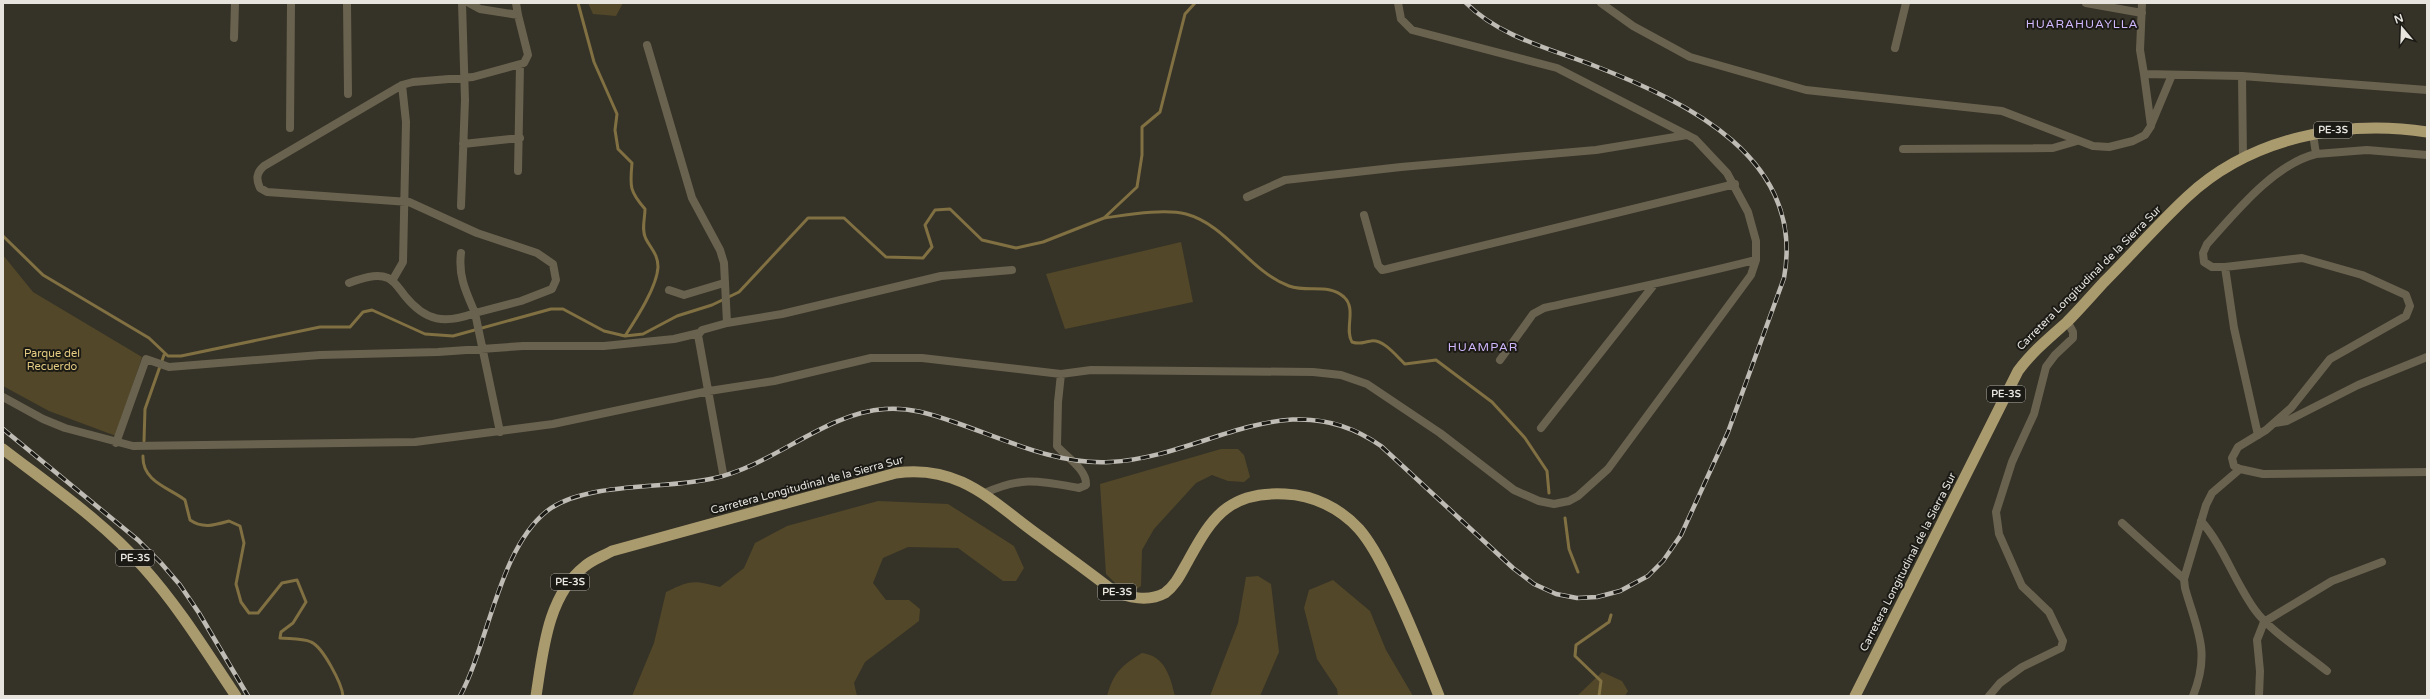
<svg xmlns="http://www.w3.org/2000/svg" width="2430" height="699" font-family="'Varela Round',sans-serif">
  <rect width="100%" height="100%" fill="#353227"/>
  <path fill="#524728" d="M588,3H623L616,16L593,14Z
    M1181,242L1193,302L1065,329L1046,274Z
    M3,255L33,292L142,357L116,436L49,411L3,386Z
    M1221,449H1238L1244,455L1250,477L1244,482L1228,481L1212,475L1196,483L1154,529L1142,550L1141,586L1131,593L1123,591L1106,574L1100,484Z
    M878,501L948,504L1014,546L1024,568L1016,581H1003L958,548L908,547L883,558L873,583L886,600H909L920,609L919,621L865,662L854,683L857,696H632L654,643L666,592C691,580 693,580 720,587L744,568L755,543L787,526Z
    M1258,576L1271,584L1279,652L1260,696H1210L1238,623L1246,577Z
    M1333,580L1370,611L1386,650L1413,696H1338L1337,689L1317,659L1304,608L1309,590Z
    M1142,653C1165,656 1170,676 1175,696H1107C1114,672 1121,666 1142,653Z
    M1602,672L1622,681L1628,691L1625,696H1577Z"/>
  <g fill="none" stroke-linecap="round" stroke-linejoin="round">
    <path stroke="#807042" stroke-width="3" d="M578,3L594,62L617,114L615,130L618,149L632,163C630,186 629,191 645,209C645,219 641,230 646,239C651,249 658,254 658,267C657,287 636,319 625,336
      M1104,218C1126,215 1164,208 1186,214C1227,225 1249,271 1289,286C1308,293 1328,283 1344,297C1357,309 1344,329 1352,342C1361,345 1363,342 1371,341C1384,339 1397,357 1405,364L1436,360L1492,402L1525,438L1547,471L1549,493
      M3,236L43,275L149,338L168,356H181L320,327H350L363,312L372,310L425,334L453,336L551,309H563L604,331L625,336L643,334L677,316L712,305L739,292L808,218H844L886,257L923,258L932,247L925,225L935,210L950,209L982,240L1016,248L1043,242L1104,218L1137,187L1142,155V127L1160,112L1185,14L1195,3
      M144,441L145,409L164,355
      M143,456C142,482 170,488 185,500L190,520C203,529 215,525 229,521L240,526L244,543L236,584L241,602L249,613H258L282,583L297,580L306,602L293,623L281,632L280,638C291,639 302,638 311,642C323,647 342,684 343,696
      M1565,518L1569,549L1578,572
      M1599,696L1601,681L1575,656L1576,645L1609,622L1611,615"/>
    <path stroke="#69624f" stroke-width="8" d="M347,3L348,94
      M469,3L480,9L518,15L528,55L524,63L473,77L413,82L402,85L264,166C256,173 256,179 260,188L267,192L409,202L477,233L537,253L553,264L556,280L552,289L521,301L475,313L500,432
      M516,3L518,15
      M1601,3L1633,26L1690,57L1806,90L2002,111L2093,146L2109,147L2133,141L2145,135L2151,126L2144,74
      M2086,3L2142,13
      M2142,3L2140,50L2144,74L2242,76L2427,90
      M234,38L235,3
      M647,45L692,198L720,250L724,263L727,323L702,330L698,335L723,473
      M1895,48L1906,3
      M2242,76L2243,159
      M2151,125L2172,75
      M290,128L291,3
      M2313,134L2316,154C2274,164 2235,213 2207,244L2203,253L2204,262L2212,267H2225L2302,258L2362,275L2406,295L2410,306L2406,316L2330,359L2291,408L2266,430L2238,447L2232,458L2234,466L2240,469L2263,474L2427,472
      M463,144L520,138
      M1903,149L2053,148L2077,141
      M2316,154L2367,150L2427,155
      M518,171L520,65
      M1247,197L1285,180L1401,167L1596,150L1687,135
      M461,206L465,100L462,3
      M1364,215L1378,265L1382,270L1387,269L1735,184
      M2225,267L2234,328L2258,435
      M392,281L403,262L406,122L402,85
      M349,283C360,279 376,273 388,278C395,281 400,290 405,296C426,322 445,324 475,313C466,292 458,276 461,253
      M669,290L684,295L724,283
      M727,323L782,314L941,276L1012,270
      M1500,360L1533,314L1544,308C1615,292 1685,278 1755,260
      M3,397L43,419L65,428L133,446L415,442L553,424L709,391L774,381L871,358H922L1061,374L1091,370L1313,372L1341,375L1367,384L1440,433L1514,490L1539,501L1554,504L1569,501L1578,496L1608,469L1751,275L1756,260V241L1748,212L1727,173L1695,139L1557,68L1412,30L1401,19L1398,3
      M2275,423L2287,421L2358,385L2427,357
      M1541,428L1653,286
      M116,443L146,359L169,367L320,355L438,352L523,346H604L674,339L699,333
      M985,493C1022,476 1040,481 1079,488L1086,485C1087,469 1066,457 1057,446L1058,402L1061,374
      M2201,521C2224,547 2234,581 2255,610C2270,631 2305,653 2327,671
      M2122,523L2184,579
      M1989,696L2000,683L2022,667L2061,648L2063,641L2049,612L2022,586L1999,534L1996,512L2012,462L2034,414L2046,367L2055,355L2073,338V332L2067,321
      M2193,696C2211,651 2197,631 2185,588L2184,579L2206,505L2212,493L2240,469
      M2259,696L2260,671L2257,640L2264,622L2332,581L2382,562"/>
    <path stroke="#aa9b6f" stroke-width="11" d="M3,449C51,486 104,522 144,568C179,607 207,653 236,696
      M536,696C543,652 547,596 585,566C592,560 603,556 612,551L896,473C961,464 993,503 1041,537C1065,555 1089,572 1112,590C1127,598 1149,602 1165,593C1176,585 1181,573 1188,561C1198,543 1210,520 1227,508C1243,496 1266,493 1285,494C1313,495 1340,508 1359,529C1372,544 1381,562 1389,579C1408,617 1423,656 1439,696
      M1855,696L2018,371C2032,352 2049,338 2067,322C2080,309 2092,295 2104,282C2132,254 2158,224 2187,197C2250,138 2343,119 2427,132"/>
    <g stroke="#bebcb4" stroke-width="4.5">
      <path id="rail" d="M3,429L138,540L161,563L180,585L199,613L248,696
        M460,696C489,642 499,549 547,511C585,481 667,490 715,478C774,465 825,413 885,409C909,407 931,414 954,422C1004,439 1056,465 1110,462C1207,457 1288,380 1381,446L1513,568L1534,584L1556,594L1577,598L1597,597L1620,591L1648,576L1663,561L1681,535L1728,432L1784,278C1806,158 1687,102 1595,66C1551,49 1500,37 1466,3"/>
    </g>
    <use href="#rail" stroke="#1b1a15" stroke-width="3" stroke-dasharray="9" stroke-linecap="butt"/>
  </g>
  <g text-anchor="middle" dominant-baseline="central" stroke-width="4" stroke-linejoin="round" paint-order="stroke">
    <g fill="#1b1a15" stroke="#a9a7a1" stroke-width="1">
      <rect x="2314" y="122" width="38" height="16" rx="3"/>
      <rect x="1987" y="386" width="38" height="16" rx="3"/>
      <rect x="116" y="550" width="38" height="16" rx="3"/>
      <rect x="551" y="574" width="38" height="16" rx="3"/>
      <rect x="1098" y="584" width="38" height="16" rx="3"/>
    </g>
    <g font-size="10" font-weight="bold" fill="#e6e4dd">
      <text x="2333" y="130">PE-3S</text>
      <text x="2006" y="394">PE-3S</text>
      <text x="135" y="558">PE-3S</text>
      <text x="570" y="582">PE-3S</text>
      <text x="1117" y="592">PE-3S</text>
    </g>
    <g font-size="11" fill="#e6e4dd" stroke="#1b1a15">
      <text transform="translate(2089 278) rotate(-45)">Carretera Longitudinal de la Sierra Sur</text>
      <text transform="translate(807 485) rotate(-15)">Carretera Longitudinal de la Sierra Sur</text>
      <text transform="translate(1908 562) rotate(-63)">Carretera Longitudinal de la Sierra Sur</text>
    </g>
    <g font-size="11" fill="#e5cc82" stroke="#1b1a15">
      <text x="52" y="353">Parque del<tspan x="52" dy="13">Recuerdo</tspan></text>
    </g>
    <g font-size="12" letter-spacing="1" fill="#d1b7fd" stroke="#1b1a15">
      <text x="2082" y="24">HUARAHUAYLLA</text>
      <text x="1483" y="347">HUAMPAR</text>
    </g>
  </g>
  <rect width="2430" height="699" fill="none" stroke="#e6e4dd" stroke-width="8"/>
  <g transform="translate(2402 28) rotate(341)" stroke="#1b1a15" stroke-width="3" paint-order="stroke">
  <path d="M0-3L7 15L0 10L-7 15Z" fill="#e6e4dd"/>
  <text y="-6" font-size="11" font-weight="bold" text-anchor="middle" fill="#e6e4dd">N</text>
  </g>
</svg>
